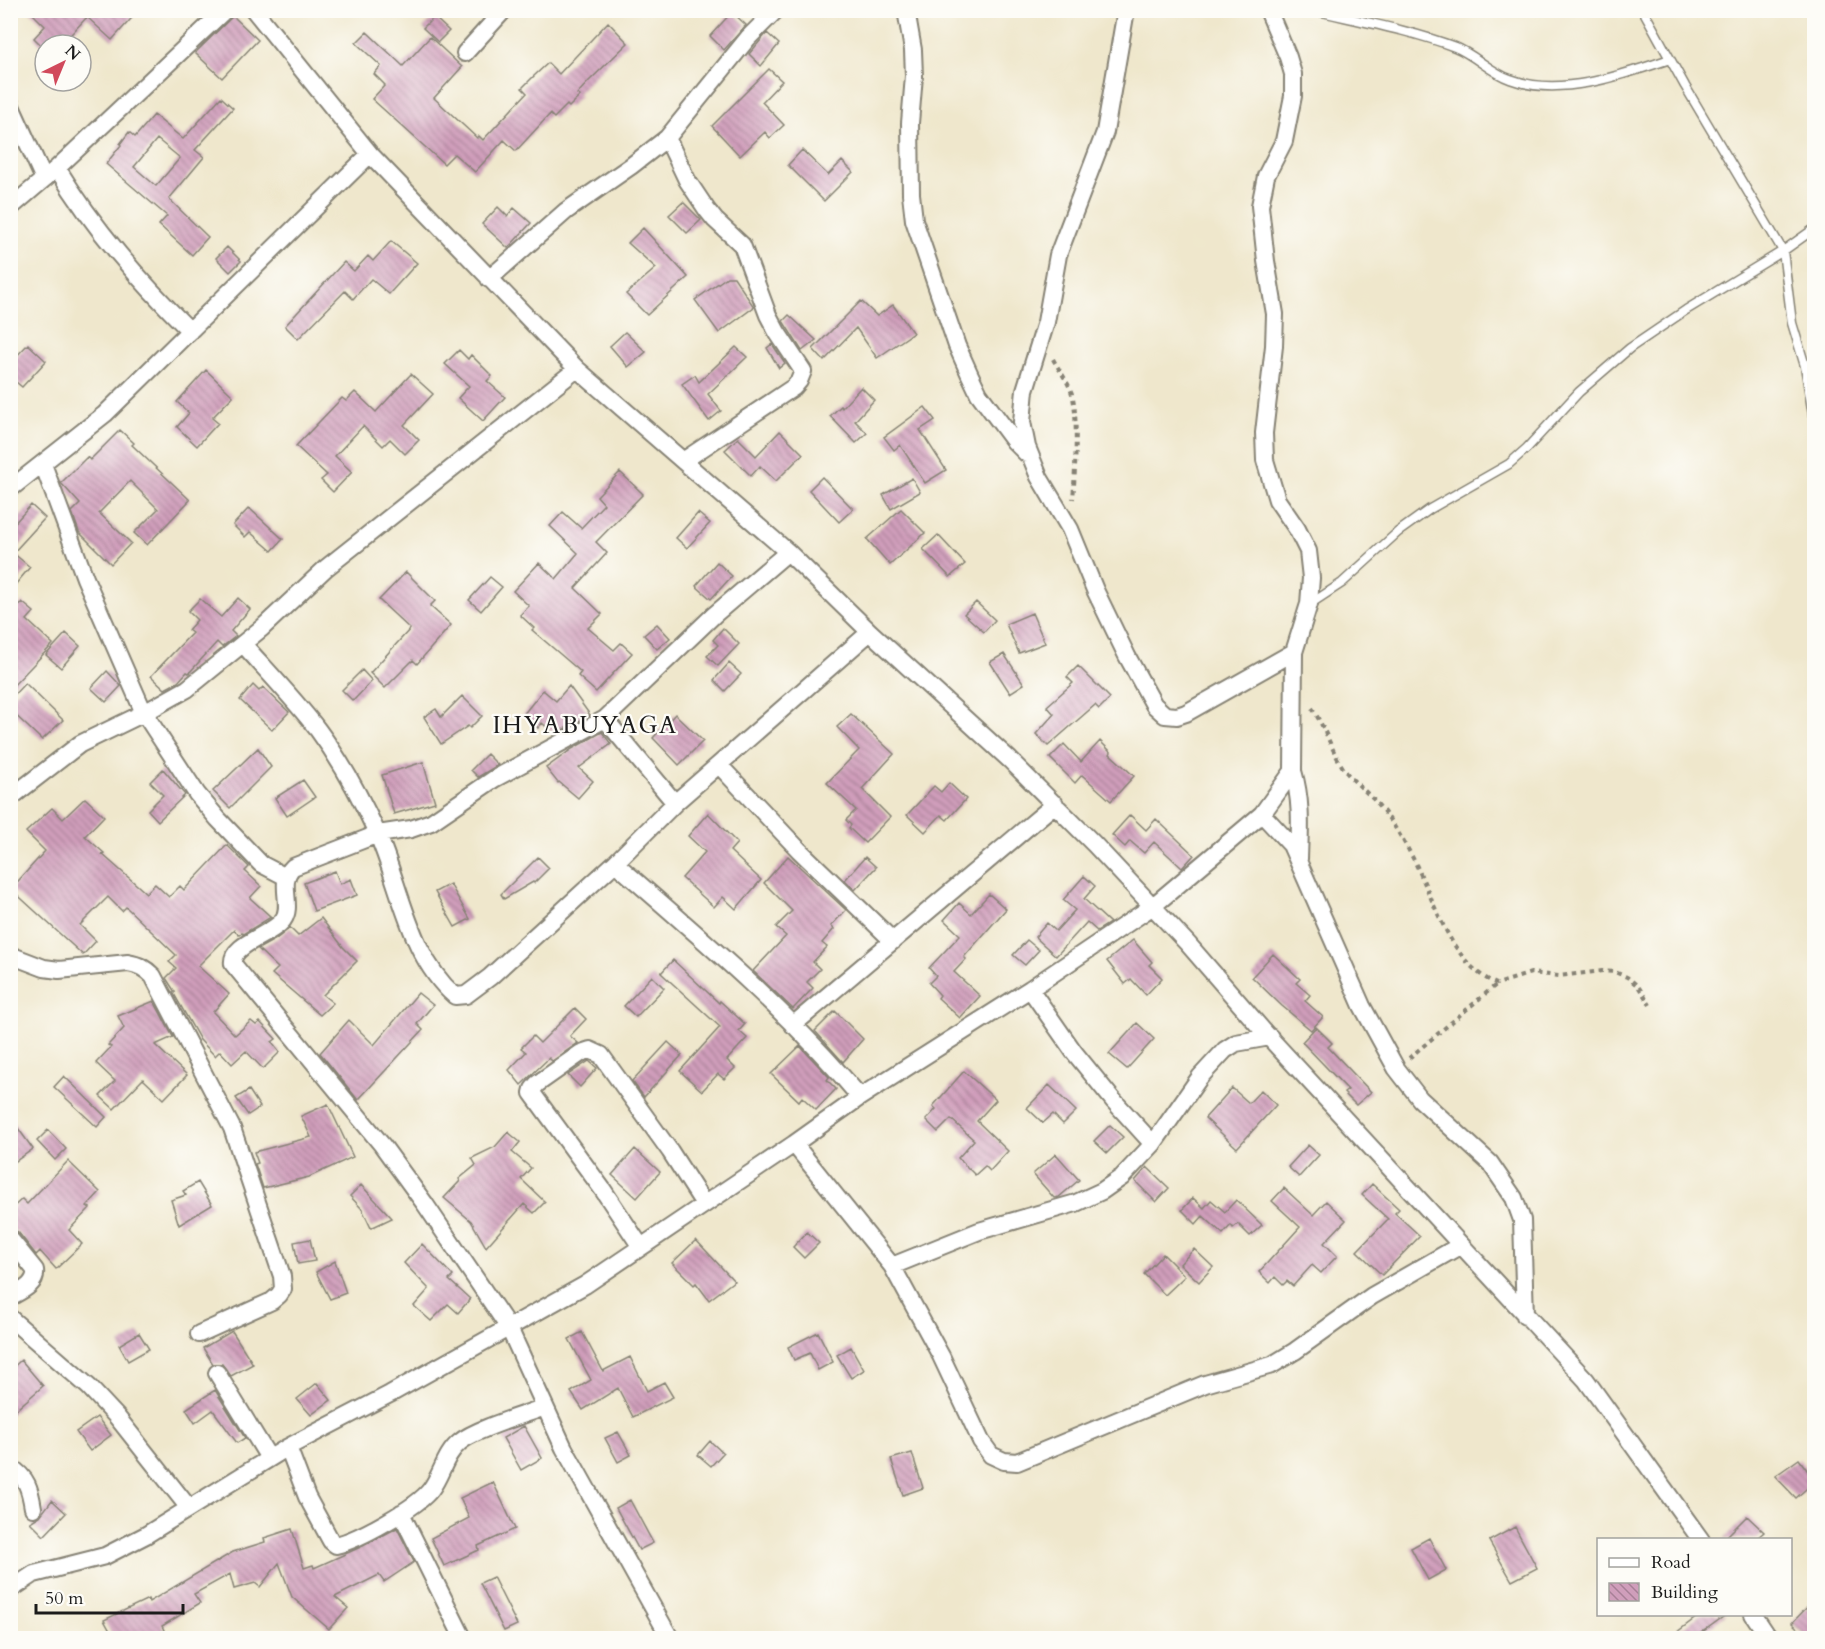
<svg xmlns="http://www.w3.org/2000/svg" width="1825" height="1649" font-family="Cardo,serif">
  <defs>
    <pattern id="building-back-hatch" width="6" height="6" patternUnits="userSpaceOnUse" patternTransform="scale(1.5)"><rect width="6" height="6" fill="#d09ebb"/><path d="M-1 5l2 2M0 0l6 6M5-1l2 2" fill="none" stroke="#a88097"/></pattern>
  </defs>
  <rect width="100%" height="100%" fill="#fdfcf7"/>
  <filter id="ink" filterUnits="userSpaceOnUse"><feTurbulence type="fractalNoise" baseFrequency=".0167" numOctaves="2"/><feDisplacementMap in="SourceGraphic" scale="12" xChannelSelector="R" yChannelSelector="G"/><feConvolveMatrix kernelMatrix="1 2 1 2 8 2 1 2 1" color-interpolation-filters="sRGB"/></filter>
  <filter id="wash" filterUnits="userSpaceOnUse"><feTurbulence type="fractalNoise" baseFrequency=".008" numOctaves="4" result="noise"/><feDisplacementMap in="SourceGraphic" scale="24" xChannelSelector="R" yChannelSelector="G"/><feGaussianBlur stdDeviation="1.35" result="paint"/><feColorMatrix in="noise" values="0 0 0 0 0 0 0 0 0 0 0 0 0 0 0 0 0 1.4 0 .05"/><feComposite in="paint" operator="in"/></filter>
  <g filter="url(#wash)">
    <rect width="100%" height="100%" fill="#efe7cc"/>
    <g id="blocks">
      <path fill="url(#building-back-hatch)" fill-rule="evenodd" d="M29,10H139L112,40L87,17L61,45H41L34,38L45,26Z
        M732,12L746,25L724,50L710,36Z
        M233,16L258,40L222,78L195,53Z
        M434,17L449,31L438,42L423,28Z
        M608,22L628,43L589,81L577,94L580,96L569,107L567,105L554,118L550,114L516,151L504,140L475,172L454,154L444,164L372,99L385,85L374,74L381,66L356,43L367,32L403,66L430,37L462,67L434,98L477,138L479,136L483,140L527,93L522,88L534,76L548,63L559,74Z
        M767,33L779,44L761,66L749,54Z
        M769,69L782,81L762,102L784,125L770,138L765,132L740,156L712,126Z
        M221,97L233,108L195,150L204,157L169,199L208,237L192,255L159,225L167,216L106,164L121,145L120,144L129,132L135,137L154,115L183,139ZM157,139L180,158L156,186L134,167Z
        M802,150L828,175L842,161L853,172L824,201L788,165Z
        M683,202L701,220L687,233L669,215Z
        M498,207L507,216L514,208L531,223L508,248L482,224Z
        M643,228L688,277L647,315L626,294L656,268L628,243Z
        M391,241L417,263L389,294L371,279L353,299L345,291L298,339L285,326L344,262L354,271L368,256L373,261Z
        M227,247L241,261L230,272L216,258Z
        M727,277H734L754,307L719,333L695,300Z
        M861,301L877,316L893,305L913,333L877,358L856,328L824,361L813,349Z
        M789,315L816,340L802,351L783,321Z
        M625,332L646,352L628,367L610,346Z
        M28,344L46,361L22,387L10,377V363Z
        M772,344L785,363L779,368L767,348Z
        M736,347L747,357L708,394L721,411L709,421L682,384L695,375L699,382Z
        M459,350L468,359L471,355L492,376L487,381L505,397L483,421L458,398L469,386L445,364Z
        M206,370L233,396L212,418L218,423L197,446L177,427L189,413L177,402Z
        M411,374L433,394L404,425L419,440L405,454L390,439L383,446L363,426L335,456L352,472L333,492L321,480L327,475L296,446L342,398L346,401L355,392L376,412Z
        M861,387L874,400L855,421L867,433L856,443L830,416L841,406L842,408Z
        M925,407L935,420L920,430L946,470L925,483L900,445L894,450L884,437Z
        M120,430L134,443L132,445L190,500L147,545L134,533L158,509L130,481L99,513L131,543L111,564L79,532L72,512L80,504L61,483L87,457L90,460Z
        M780,431L803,454L776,481L760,466L751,476L725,450L738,438L756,456Z
        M620,472L643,494L596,542L607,553L575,588L602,614L588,628L614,650L621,643L632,653L596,692L578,676L581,672L532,630L534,628L520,615L529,606L513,591L539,563L556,579L578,553L550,526L563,512L581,528L604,504L597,496Z
        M822,477L853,509L839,522L809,490Z
        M912,478L920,492L891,509L883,495Z
        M31,505L45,518L13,553L30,567L10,591V528Z
        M249,508L283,539L272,551L250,532L245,537L233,525Z
        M901,509L925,533L890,565L867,539Z
        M698,513L710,523L687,548L676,538Z
        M938,535L965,564L950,577L923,549Z
        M717,562L732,576L711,599L696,586Z
        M406,572L435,601L430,606L451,625L417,664L413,660L385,688L370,673L410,629L379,600Z
        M490,577L502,587L481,611L469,600Z
        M238,598L250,609L231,631L236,636L222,647L217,642L189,673L187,672L178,682L165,689L151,676L192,633L188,630L197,620L188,611L200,599L221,617Z
        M22,602L34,612L27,620L53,644L10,689V604L16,609Z
        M976,602L995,620L984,632L964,614Z
        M1032,613L1045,643L1019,653L1006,624Z
        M657,624L670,638L657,649L644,635Z
        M723,628L739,644L718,666L707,656L718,645L713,640Z
        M66,633L80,646L61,668L46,655Z
        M1004,654L1024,684L1010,693L990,662Z
        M729,663L741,674L725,691L714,680Z
        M1078,666L1110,698L1099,709L1095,705L1048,746L1036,734L1054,714L1047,706L1073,683L1067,677Z
        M362,670L372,681L353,701L342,690Z
        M107,671L121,686L106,702L91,688Z
        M25,683L63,720L42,740L10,710V699Z
        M253,685L259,691L263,687L289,712L272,730L240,700Z
        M569,686L590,715L555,734L542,723L538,728L523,715L543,690L556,701Z
        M462,696L482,716L470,728L468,726L441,744L424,717L436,709L441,717Z
        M675,714L703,741L679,765L653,738Z
        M851,714L894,754L862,789L890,817L865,843L849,828L851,825L846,820L856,810L827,783L859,750L837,727Z
        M602,732L611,744L579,768L593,781L578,798L559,782L558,783L546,768L572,749Z
        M1100,741L1111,752L1110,754L1134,776L1111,801L1082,775L1075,783L1050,758L1064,744L1081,762Z
        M258,748L271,767L230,808L213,791Z
        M487,754L498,765L478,777L471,770Z
        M423,762L435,802L394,814L382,775Z
        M163,769L185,795L158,821L148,810L163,795L150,782Z
        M303,780L315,797L287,816L275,798Z
        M949,783L966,799L947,820L941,815L925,832L907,815L934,786L941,792Z
        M85,798L104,816L85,836L104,853L102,854L146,893L155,884L169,897L180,886L184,890L227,845L249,867L245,871L261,886L250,898L271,917L243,934L242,933L239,935L234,930L198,966L229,994L213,1012L235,1035L251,1021L256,1025L260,1022L276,1039L272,1042L280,1052L263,1069L246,1051L232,1064L220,1051L215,1056L200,1040L173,992H175L166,978L176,968L169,962L176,955L126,907L122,911L108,897L80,925L96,941L83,955L11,889L45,851L26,832L52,808L63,819Z
        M708,813L737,843L730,851L761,880L736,909L723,897L714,907L682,878L705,852L688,836Z
        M1130,815L1146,830L1156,819L1194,855L1182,868L1154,842L1144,853L1130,841L1125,847L1112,835Z
        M788,856L846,910L831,926L834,929L822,943L827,947L813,962L820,969L807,982L813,988L793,1009L753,971L786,936L776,927L792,911L764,883Z
        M538,857L549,868L534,883L533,882L504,899L501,894Z
        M865,857L876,867L855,890L845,880Z
        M335,871L340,884L351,879L357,895L314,911L304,883Z
        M1084,876L1095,886L1084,899L1110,923L1097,931L1087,922L1056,956L1035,937L1047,923L1056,931L1075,910L1063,900Z
        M450,884L470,919L455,927L435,892Z
        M989,894L1006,909L964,957L966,959L954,972L980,996L960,1018L938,998L940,995L929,983L936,976L929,968L960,935L944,920L959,903L971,914Z
        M321,918L343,947L357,961L323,995L333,1003L320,1015L272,974L278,968L258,949L276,939L290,928L298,936Z
        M1027,940L1039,950L1025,965L1013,955Z
        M1133,940L1152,962L1149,965L1162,978L1146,995L1131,979L1125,984L1107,961Z
        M1273,954L1300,979L1296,983L1310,995L1305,1001L1323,1017L1311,1030L1282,1006L1252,977Z
        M673,960L719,1003L720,1001L745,1024L739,1031L747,1038L727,1060L735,1068L724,1079L718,1074L702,1091L680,1071L720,1027L661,973Z
        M652,976L664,988L636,1017L624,1006Z
        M418,993L433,1005L417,1024L423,1030L358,1100L320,1053L349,1020L374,1045Z
        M154,1001L173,1037L155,1045L187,1075L164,1099L143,1079L114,1109L100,1096L115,1081L96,1063L111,1047L108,1045L124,1028L118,1016Z
        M575,1008L586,1019L570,1036L578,1043L552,1061L549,1058L521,1085L509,1070L526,1052L521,1048L533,1036L540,1043Z
        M835,1011L863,1039L843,1062L815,1031Z
        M1137,1023L1154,1039L1127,1069L1109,1054Z
        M1316,1027L1332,1043L1328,1047L1371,1092L1356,1105L1344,1093L1348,1090L1302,1042Z
        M668,1042L682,1055L644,1097L632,1081Z
        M800,1046L829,1077L827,1080L836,1089L816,1110L802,1097L799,1101L771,1074Z
        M589,1061L597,1068L580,1087L568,1075Z
        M964,1071L996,1100L977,1121L1008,1151L990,1171L985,1166L975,1175L958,1158L974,1140L951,1119L938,1132L926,1120L936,1109L933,1106Z
        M64,1076L106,1117L97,1127L54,1087Z
        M1049,1085L1076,1111L1063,1124L1053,1114L1043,1123L1027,1108Z
        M1232,1088L1249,1103L1261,1090L1276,1105L1237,1148L1205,1118Z
        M249,1090L260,1107L248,1115L236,1098Z
        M328,1104L353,1157L309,1177L263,1188L255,1164L258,1163L254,1152L311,1137L301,1116Z
        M10,1117L33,1149L10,1165Z
        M1110,1125L1123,1137L1107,1153L1094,1141Z
        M48,1130L66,1149L55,1160L37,1141Z
        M508,1132L520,1142L512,1152L531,1168L521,1179L545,1202L534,1213L524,1204L486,1247L471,1221L444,1198L460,1181L459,1179L476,1165L472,1158L495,1147Z
        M1308,1145L1319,1155L1299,1177L1288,1167Z
        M635,1149L660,1172L637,1198L612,1175Z
        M1056,1154L1079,1180L1059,1197L1054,1198L1033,1174Z
        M68,1161L100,1192L87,1206L90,1208L69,1230L82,1244L56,1269L40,1251L36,1255L18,1232L10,1229V1210L22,1199L27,1204Z
        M1147,1167L1169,1188L1156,1202L1135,1181Z
        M198,1182L212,1205L179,1225L171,1200L186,1195L183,1191Z
        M1372,1184L1399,1209L1395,1213L1420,1236L1382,1275L1357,1251L1388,1219L1362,1195Z
        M361,1185L392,1218L371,1228L362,1209L350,1196Z
        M1284,1188L1313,1215L1326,1201L1346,1220L1324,1243L1337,1256L1321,1273L1312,1265L1293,1286L1287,1281L1283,1285L1275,1277L1270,1283L1259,1272L1300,1227L1272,1201Z
        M1193,1198L1204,1208L1211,1200L1225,1212L1236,1200L1262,1225L1250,1236L1238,1224L1233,1228L1231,1225L1223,1234L1203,1216L1196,1224L1182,1210Z
        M807,1232L819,1243L804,1258L793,1247Z
        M310,1239L315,1261L298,1264L294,1242Z
        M696,1240L734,1281L709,1300L696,1283L694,1285L672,1263Z
        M422,1244L453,1276L449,1280L470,1299L458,1313L448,1304L431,1321L414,1306L429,1289L404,1263Z
        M1194,1249L1213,1267L1199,1282L1180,1264Z
        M1163,1254L1185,1276L1165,1295L1144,1274Z
        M335,1261L346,1293L330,1299L316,1272Z
        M232,1331L253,1364L231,1376L222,1364H213L203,1348Z
        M582,1332L603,1371L630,1357L647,1391L664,1382L673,1397L633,1417L618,1388L583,1410L571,1392L591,1380L569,1339Z
        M818,1332L833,1362L818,1370L810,1353L794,1360L788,1347Z
        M139,1333L149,1349L128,1361L119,1345Z
        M851,1347L864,1370L851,1378L837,1355Z
        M21,1360L43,1386L10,1415V1370Z
        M317,1383L331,1400L311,1415L297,1399Z
        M215,1390L245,1438L237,1443L213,1410L195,1423L186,1409Z
        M97,1417L111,1435L90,1451L76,1432Z
        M524,1426L542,1458L521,1470L503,1438Z
        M618,1432L631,1455L618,1462L605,1438Z
        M710,1441L723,1453L711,1466L698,1455Z
        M912,1453L923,1488L903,1495L891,1459Z
        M1799,1459L1815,1481L1796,1498L1775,1476Z
        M493,1482L515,1529L478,1546L479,1550L444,1566L431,1538L469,1518L460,1498Z
        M52,1500L66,1513L44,1536L30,1522L40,1516Z
        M630,1500L653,1543L639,1550L616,1508Z
        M1747,1516L1764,1532L1756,1539H1724Z
        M1515,1527L1537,1568L1512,1581L1489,1541Z
        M397,1528L414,1562L384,1582L379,1575L335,1597L348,1608L329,1629L292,1597L279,1563L260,1587L255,1583L234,1589L230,1574L194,1594L200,1603L162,1626L165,1632L152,1638H114L104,1620L148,1599L149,1602L233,1552L265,1542L264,1538L292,1529L304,1568L313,1565L314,1568L363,1546Z
        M1429,1538L1446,1570L1428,1580L1411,1548Z
        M493,1577L517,1625L504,1631L480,1583Z
        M1815,1599V1638H1808L1792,1623Z
        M1701,1614H1727L1694,1638H1669Z"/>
    </g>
  </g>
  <g filter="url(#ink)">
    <use href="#blocks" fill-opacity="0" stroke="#868274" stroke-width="1.5"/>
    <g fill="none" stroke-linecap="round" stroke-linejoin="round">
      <g stroke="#868274" stroke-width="11">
        <path id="service" d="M1313,10C1360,21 1410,30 1455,47C1475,55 1490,72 1510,79C1559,98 1623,75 1670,59
          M1643,10L1685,86L1783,251L1792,323L1805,366L1814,421
          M1310,604L1342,583L1398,532L1430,509L1509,464L1527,448L1579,392L1630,348L1686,310L1783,251L1814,229"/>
      </g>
      <g stroke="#868274" stroke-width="20">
        <path id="minor" d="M254,10L370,154L577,369L788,552L870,632L1010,760L1094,844L1188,944L1266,1034L1586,1380L1701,1540
          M906,10L913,50L914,76L910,123L911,194L914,220L957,346L970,375L979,394L1014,441L1027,454
          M1126,10L1105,132L1058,255L1046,322L1025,390L1022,422L1027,447L1039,477L1070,529L1095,590L1127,656L1154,705L1165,715L1177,716L1186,713L1294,652
          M465,53L504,10
          M10,104L44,179
          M667,138L687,180L707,210L715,220L742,245L768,315L777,332L803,371L799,381L794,387L683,461
          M57,168C95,230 139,280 190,331
          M10,208L57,168L225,10
          M489,279L566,211L631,166L667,138L748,38L776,10
          M43,464L85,578L144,713L197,794L218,819L261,864L286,877
          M10,489L105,414L370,154
          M243,644C268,672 295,700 318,730C341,761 361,798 377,833C401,887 409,956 455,996L466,995L490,977L615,863L675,803L870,632
          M605,719L675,803
          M719,765L799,850L893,941
          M1293,771C1302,801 1300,828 1299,859
          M10,798L80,744L144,713L187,689L262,628L326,568L577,369
          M1262,814L1291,845L1362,1006L1396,1068L1420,1099L1490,1163L1514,1198L1522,1220L1525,1316
          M615,863C700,937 787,1010 860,1097
          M10,955L44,968L59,970L128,963C139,965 145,968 153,976L232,1128L282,1276L283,1289L279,1295L272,1301L199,1334
          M1030,989L1074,1052L1113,1100L1153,1144
          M793,1025L1055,804
          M794,1144L892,1266L941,1356L981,1441L991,1455L1004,1461L1017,1462L1205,1384L1272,1365L1295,1351L1372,1296L1461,1245
          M10,1239L35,1270C37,1285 21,1291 10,1297
          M641,1247L603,1190L532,1093L533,1089L537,1084L581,1053L590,1050L601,1055L670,1151L704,1204
          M892,1266L979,1231L1076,1203L1102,1191L1122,1177L1153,1144L1200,1077L1225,1050L1236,1043L1270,1037
          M10,1318L89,1387L117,1417L189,1508
          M217,1373L269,1458
          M288,1447L307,1497L331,1541L336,1545C358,1540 418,1507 431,1489C442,1474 445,1454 460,1442C475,1429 524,1415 545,1407
          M10,1467C27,1477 30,1489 33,1508
          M401,1513L463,1638
          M10,1590L34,1574L105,1556L146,1535L288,1447L390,1394L585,1285L794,1144L860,1097L1030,989L1153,906L1262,814L1293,771L1294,652L1309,604L1311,578L1308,551L1297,529L1277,500L1265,460L1264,433L1274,346L1275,314L1266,261L1260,206L1266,176L1284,141L1293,96V74L1288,57L1268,10
          M1753,1614L1769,1638
          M670,1638L564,1448L509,1328L425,1204L382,1145L233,964C230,944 272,935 283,920C294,905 277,882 293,867L378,834L411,829L431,822L494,779L605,719L714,615L788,552"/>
      </g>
      <path stroke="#868274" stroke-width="4" stroke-dasharray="4.5 4.5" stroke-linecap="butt" d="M1053,359C1059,370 1067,380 1071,391C1079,411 1075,475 1073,499
        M1312,708C1325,727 1331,750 1344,769C1351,780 1364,789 1373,799C1385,812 1396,828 1405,844C1432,887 1445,962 1497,984L1531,973L1559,976L1602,971L1615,972L1627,977L1638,986L1650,1005
        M1409,1058L1497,984"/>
      <use href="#service" stroke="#fff" stroke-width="8"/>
      <use href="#minor" stroke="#fff" stroke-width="16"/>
    </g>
  </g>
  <g text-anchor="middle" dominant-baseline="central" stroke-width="4.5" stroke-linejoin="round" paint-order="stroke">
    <g font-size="24" letter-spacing="1.5" fill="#1c1c1c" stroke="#fdfcf7">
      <text x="585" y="725">IHYABUYAGA</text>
    </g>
  </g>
  <rect width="1825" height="1649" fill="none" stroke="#fdfcf7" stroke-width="36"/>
  <rect x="1597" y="1538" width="195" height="78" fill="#fdfcf7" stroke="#a3a29f" stroke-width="1.5"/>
  <rect x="1609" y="1558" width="30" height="9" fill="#ffffff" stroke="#a3a29f" stroke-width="1.5"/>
  <text x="1651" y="1568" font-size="18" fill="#1c1c1c">Road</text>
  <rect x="1609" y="1583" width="30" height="18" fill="url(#building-back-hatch)" stroke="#a3a29f" stroke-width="1.5"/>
  <text x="1651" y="1598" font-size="18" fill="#1c1c1c">Building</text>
  <g transform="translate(63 63) rotate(43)"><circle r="28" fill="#fdfcf7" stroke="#a3a29f" stroke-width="1.5"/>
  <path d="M0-4.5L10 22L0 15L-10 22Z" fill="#d1495b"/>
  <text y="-9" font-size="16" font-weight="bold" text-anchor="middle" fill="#1c1c1c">N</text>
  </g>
  <path d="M36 1604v9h147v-9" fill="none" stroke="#1c1c1c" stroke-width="3"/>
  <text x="45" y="1604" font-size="18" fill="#1c1c1c" stroke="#fdfcf7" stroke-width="4.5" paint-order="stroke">50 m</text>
</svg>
